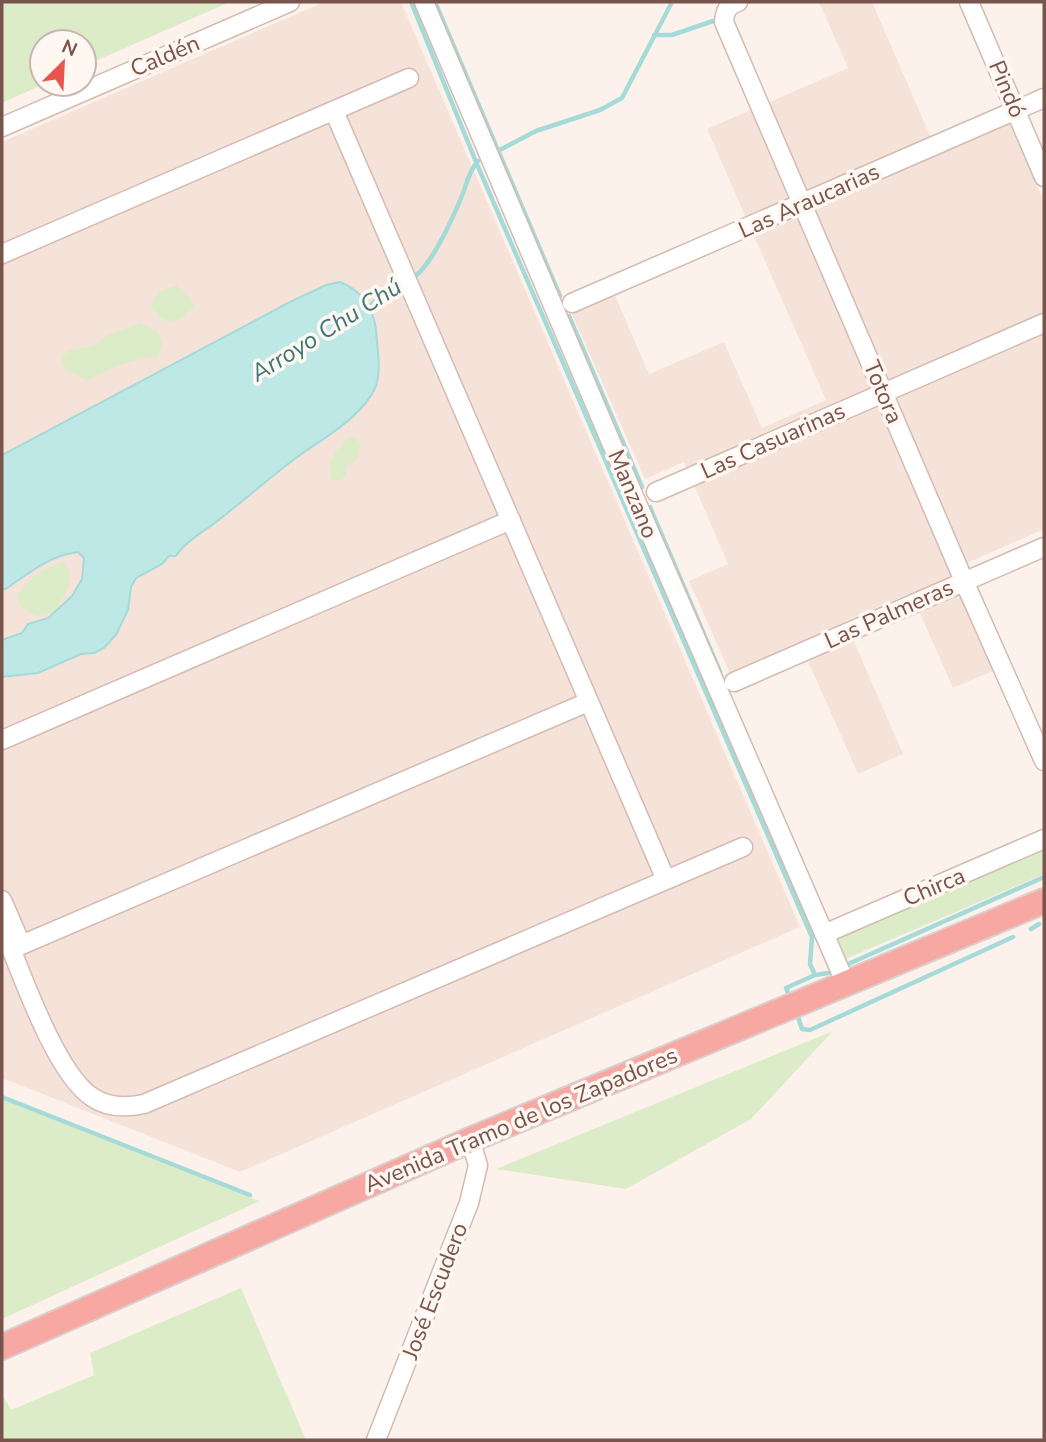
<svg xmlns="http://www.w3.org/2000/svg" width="1046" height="1442" font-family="'Nunito Sans',sans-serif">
  <rect width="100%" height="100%" fill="#fdf2eb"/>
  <path fill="#f5e3d9" d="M324,2H401L800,927L240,1172L2,1078V142Z
    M819,2H872L936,149L1008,118L1044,201V529L949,571L993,671L953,688L911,593L845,621L903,754L858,774L800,643L730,673L689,581L728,564L684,462L645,479L570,310L613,291L649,374L724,342L762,428L826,400L707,129L848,68Z"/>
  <path fill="#ddecc8" d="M2,2H230L84,66V42H42V84H44L2,103Z
    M177,285L195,305L183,318L171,322L160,318L151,308C155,293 163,290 177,285Z
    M140,323L157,331L163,342L158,356C129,361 113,366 88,381L67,370L60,360L68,350L93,346L108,335Z
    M348,437L356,438C364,450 359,461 346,466V476L340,481L331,480L330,460Z
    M65,562C78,580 62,596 55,612L36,616L22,607L17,597C25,580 46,565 65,562Z
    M1044,847V874L841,961L834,945L840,934Z
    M833,1031L751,1119L626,1189L496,1169Z
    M2,1099L260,1201L2,1319Z
    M241,1288L306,1440H2V1394L11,1410L94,1375L90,1353Z"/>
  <path fill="#bee8e6" stroke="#a4dad8" stroke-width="2" d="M340,282C360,289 374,309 376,330C377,348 382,372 375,388C363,416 324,438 300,455C271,476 245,500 216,522C203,532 185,542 176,556H169L162,564L136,578L131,587L128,610L116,635L104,648L94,653L81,654L38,673L2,677V640L22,633L28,624L48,618L59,608L72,596L82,579L84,558L78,552C51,555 28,573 6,589H2V455L290,302L326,285Z"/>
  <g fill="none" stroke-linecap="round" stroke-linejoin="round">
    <path stroke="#a4dad8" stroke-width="4.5" d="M411,2L476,162L812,937L810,964L815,975L786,988L789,995
      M435,2L560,296
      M654,35H672L713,21
      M492,154L536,131L600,110L622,98L672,2
      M410,279C429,272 454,215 462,196C467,183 469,171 478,161
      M365,310L395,284L402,282
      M569,316L642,487
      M650,507L720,672
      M1031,929L1039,924
      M846,965L1044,877
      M815,975L828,973
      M798,1017L802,1029L810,1030L1013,937
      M2,1097L250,1195"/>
    <g stroke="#d3bbb2" stroke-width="21">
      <path id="minor" d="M424,2L636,501L846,984
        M738,2C727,6 725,11 724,22L964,581L1044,761
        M969,2L1044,177
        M334,111L666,880
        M2,127L290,2
        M2,254L409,78
        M572,303L1044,98
        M656,492L1044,323
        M734,682L1044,547
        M2,740L511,520
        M2,900L18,937
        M2,926C20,969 55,1073 92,1097C108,1108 126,1108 144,1104L743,847
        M824,934L1044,839
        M12,949L588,702
        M376,1440L469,1203L478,1165L470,1140"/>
    </g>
    <g stroke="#d9cfcd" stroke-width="28">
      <path id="highway" d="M2,1347L470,1140L1044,901"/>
    </g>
    <use href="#minor" stroke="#fff" stroke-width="18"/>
    <use href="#highway" stroke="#f7a8a2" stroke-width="24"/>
  </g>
  <g text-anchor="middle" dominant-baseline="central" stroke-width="7" stroke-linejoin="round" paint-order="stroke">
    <g font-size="23" fill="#79544c" stroke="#fff7f2">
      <text transform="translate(165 56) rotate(-23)">Caldén</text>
      <text transform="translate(1007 89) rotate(67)">Pindó</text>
      <text transform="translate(809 201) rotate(-24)">Las Araucarias</text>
      <text transform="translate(883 392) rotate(67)">Totora</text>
      <text transform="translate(773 441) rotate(-24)">Las Casuarinas</text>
      <text transform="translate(633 494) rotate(67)">Manzano</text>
      <text transform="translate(889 614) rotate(-24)">Las Palmeras</text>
      <text transform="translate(934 887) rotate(-23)">Chirca</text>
      <text transform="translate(521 1120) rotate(-23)">Avenida Tramo de los Zapadores</text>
      <text transform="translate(435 1291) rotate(-69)">José Escudero</text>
    </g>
    <g font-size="24" font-style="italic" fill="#3c7675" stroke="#fff7f2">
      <text transform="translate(326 330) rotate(-32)">Arroyo Chu Chú</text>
    </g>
  </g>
  <rect width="1046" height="1442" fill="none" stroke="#79544c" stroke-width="7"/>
  <g transform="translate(63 63) rotate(24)"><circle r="33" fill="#fff7f2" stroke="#c9b6b0" stroke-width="2"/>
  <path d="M0-5L12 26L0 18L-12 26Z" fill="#e75550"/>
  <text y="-10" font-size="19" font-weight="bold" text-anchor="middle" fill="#79544c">N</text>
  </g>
</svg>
